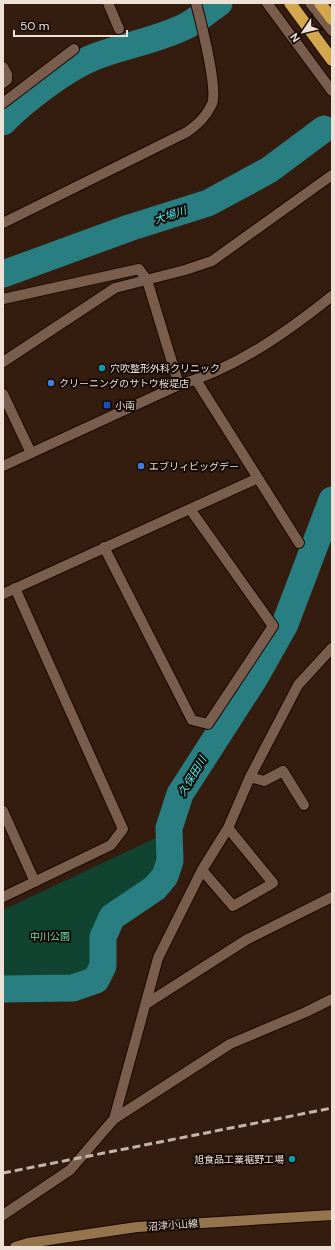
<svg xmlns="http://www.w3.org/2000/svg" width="335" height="1250" font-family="'DM Sans','Noto Sans JP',sans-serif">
  <rect width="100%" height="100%" fill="#341d0e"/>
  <path fill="#104431" d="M164,834V861L153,880L126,895L102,919L94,937L95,965L87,974L72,979H3V910Z"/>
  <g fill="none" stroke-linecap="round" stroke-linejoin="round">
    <path stroke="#297e81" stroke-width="27" d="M3,122C24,100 69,66 97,56C126,45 158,40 186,26C198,20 208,10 219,3
      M3,274L129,228L208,203L269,170L324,129
      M3,989L73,988L96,980L103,966V937L112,917L155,888L165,876L170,861L169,828L180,794L254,679L285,624L332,500"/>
    <g stroke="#1b0700" stroke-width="12">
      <path id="minor" d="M108,3L119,29
        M3,67L7,74V80L3,83
        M3,103L74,49
        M3,223L187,132C198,124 206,117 212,104C218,89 201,22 196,3
        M3,299L139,269L147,280L179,385
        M3,362L115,288L185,270L212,261L332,175
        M196,380L299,543
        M3,394L31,453
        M104,547L192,720L208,724L273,626L190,509
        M3,594L258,478
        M250,777L264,781L283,771L304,805
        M3,811L35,882
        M202,870L233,906L273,883L228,828
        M3,897L111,845L123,829L15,588
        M146,1004L246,940L332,897
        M114,1119L158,958L202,870L228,828L250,777L298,685L332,648
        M3,1215L70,1170L114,1119L230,1044L306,1012L332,999"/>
    </g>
    <g stroke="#1b0700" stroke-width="12">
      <path id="tertiary" d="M267,3L332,91
        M310,3L332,31
        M3,466L179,385C236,368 286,333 332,296"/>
    </g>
    <g stroke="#1b0700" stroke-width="12">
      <path id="secondary" d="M15,1247L28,1243L137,1227L332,1215"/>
    </g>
    <g stroke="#1b0700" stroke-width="14">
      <path id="motorway" d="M290,3L332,60
        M320,3L332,19"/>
    </g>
    <use href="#minor" stroke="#795e4d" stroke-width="10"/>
    <use href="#tertiary" stroke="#795e4d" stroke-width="10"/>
    <use href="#secondary" stroke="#94744d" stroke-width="10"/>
    <use href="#motorway" stroke="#d3a84d" stroke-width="12"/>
    <path stroke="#c5b4a9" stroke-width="3" stroke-dasharray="8 4" stroke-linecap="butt" d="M3,1173L332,1108"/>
  </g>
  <g fill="#0f9aa8" stroke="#140a05" stroke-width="1.5">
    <circle cx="102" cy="368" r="4"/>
    <circle cx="292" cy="1159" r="4"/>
  </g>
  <g fill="#3f7fe0" stroke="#140a05" stroke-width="1.5">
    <circle cx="51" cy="383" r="4"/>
    <circle cx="141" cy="466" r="4"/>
  </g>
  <rect fill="#1a4fb4" stroke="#140a05" stroke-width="1.5" x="103" y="401" width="8" height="8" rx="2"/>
  <g text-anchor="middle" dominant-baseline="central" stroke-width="4" stroke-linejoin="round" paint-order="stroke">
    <g font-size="10" fill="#efe0d6" stroke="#140a05" text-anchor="start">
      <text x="110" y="368">穴吹整形外科クリニック</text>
      <text x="59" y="383">クリーニングのサトウ桜堤店</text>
      <text x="115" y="405">小南</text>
      <text x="149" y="466">エブリィビッグデー</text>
      <text x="284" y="1159" text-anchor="end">旭食品工業裾野工場</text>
    </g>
    <g font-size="10" fill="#67ddac" stroke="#140a05">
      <text x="50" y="936">中川公園</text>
    </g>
    <g font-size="10" fill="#efe0d6" stroke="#140a05">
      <text transform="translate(173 1225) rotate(-4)">沼津小山線</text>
    </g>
    <g font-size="11" font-style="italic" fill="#4ae9ef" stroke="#140a05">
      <text transform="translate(170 215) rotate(-18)">大場川</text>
      <text transform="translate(192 776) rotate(-59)">久保田川</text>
    </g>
  </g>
  <rect width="335" height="1250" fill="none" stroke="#efe0d6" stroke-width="8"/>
  <g transform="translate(303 32) rotate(235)" stroke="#140a05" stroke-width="3" paint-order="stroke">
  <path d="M0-3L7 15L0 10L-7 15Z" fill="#efe0d6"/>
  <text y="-6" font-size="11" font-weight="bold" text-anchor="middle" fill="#efe0d6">N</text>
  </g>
  <path d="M14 30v6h113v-6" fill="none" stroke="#efe0d6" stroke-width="2"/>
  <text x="20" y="30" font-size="12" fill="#efe0d6" stroke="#140a05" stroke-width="3" paint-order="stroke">50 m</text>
</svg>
